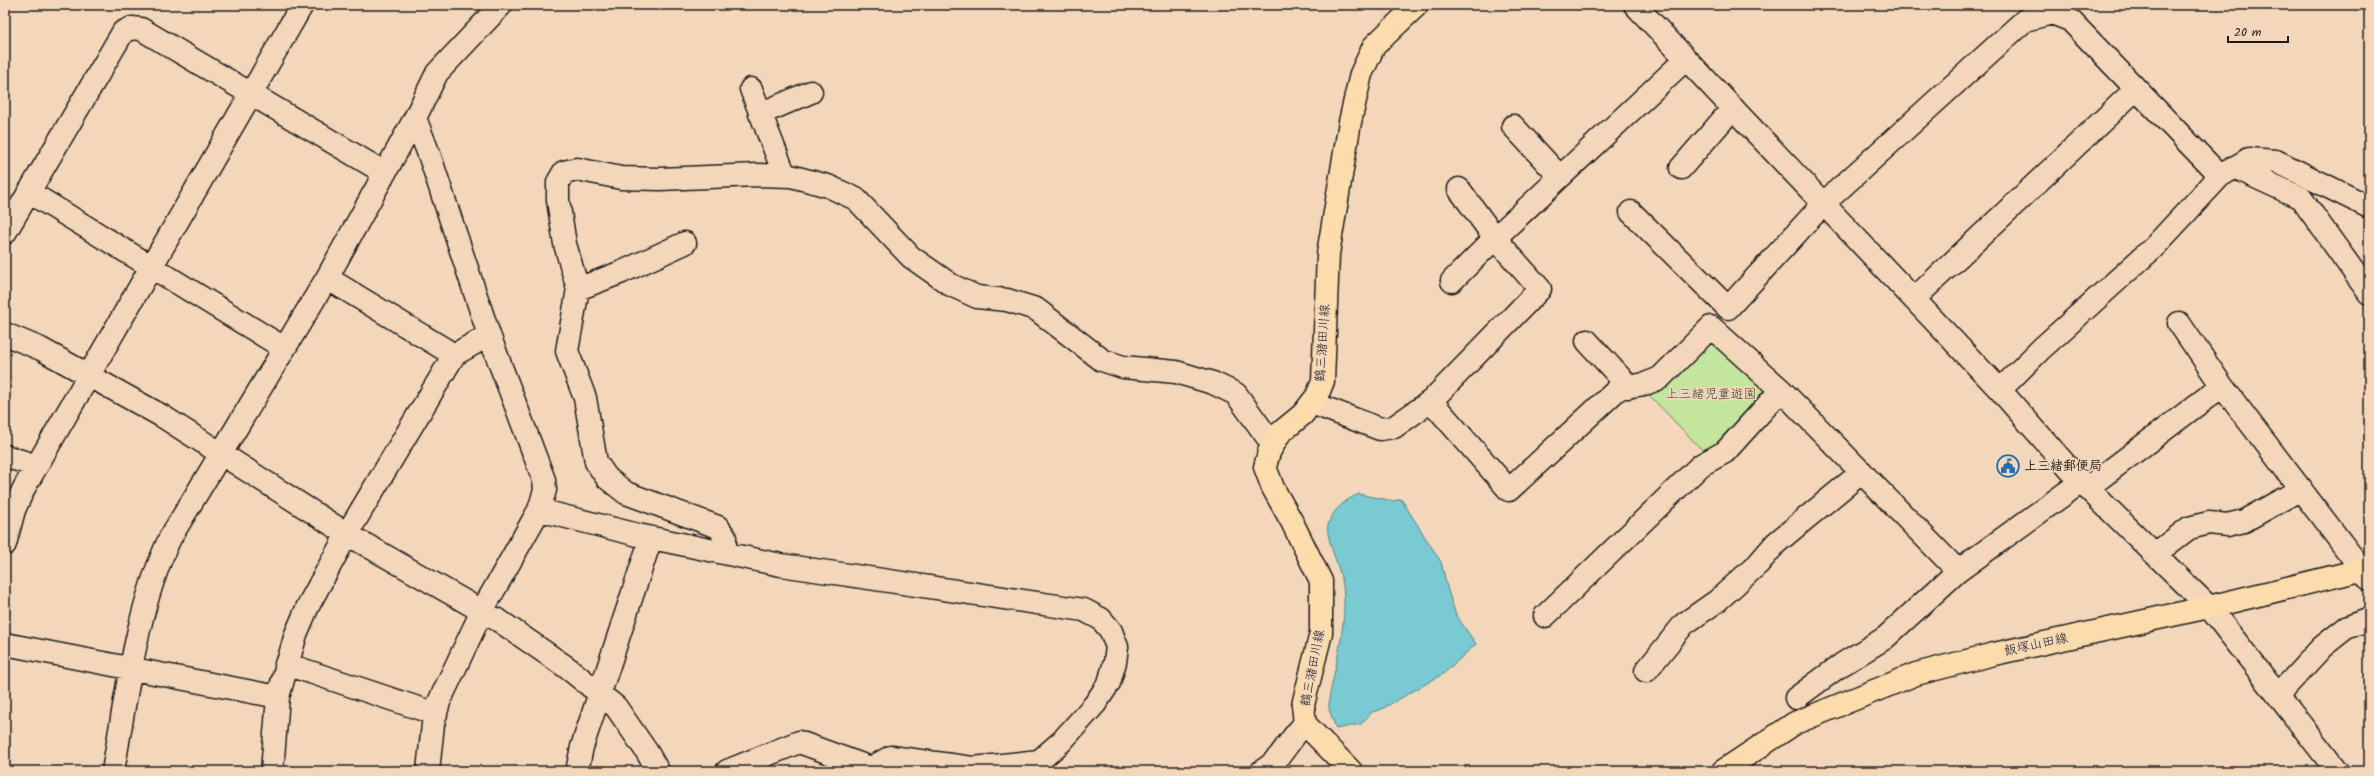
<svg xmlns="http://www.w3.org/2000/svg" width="2374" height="776" font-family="Kalam,'Klee One',sans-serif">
  <rect width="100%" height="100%" fill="#f4d7bb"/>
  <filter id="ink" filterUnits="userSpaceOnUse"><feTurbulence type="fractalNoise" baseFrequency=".025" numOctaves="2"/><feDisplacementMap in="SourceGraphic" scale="8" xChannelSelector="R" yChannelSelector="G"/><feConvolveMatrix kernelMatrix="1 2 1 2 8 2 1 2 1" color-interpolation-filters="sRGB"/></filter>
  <g filter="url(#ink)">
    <path fill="#c3e59e" stroke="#70805d" d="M1712,334L1771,392L1707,455L1650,396Z"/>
    <path fill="#79cad2" stroke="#548489" d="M1359,494L1393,501L1401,499L1441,562L1448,591L1456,615L1476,644L1443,674L1380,710L1372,712L1361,724L1336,729L1329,709V699C1336,662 1349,618 1342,580C1339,567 1325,535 1328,525C1333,509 1345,500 1359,494Z"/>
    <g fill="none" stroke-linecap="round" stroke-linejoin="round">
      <g stroke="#1c1c1c" stroke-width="25">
        <path id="minor" d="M1635,5L2000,390L2081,482L2209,607L2337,771
          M751,89L785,176
          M760,114L811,92
          M1513,126L1560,177
          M2234,167L2301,198L2369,293
          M1681,168L1733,108
          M29,192L284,348
          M1631,212L1728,308L1824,203L2025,20L2052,13L2070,20L2220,176
          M5,233L123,32L132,28L141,29L385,173
          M327,278L454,355
          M1452,281L1495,238L1459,189
          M578,289L622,272L685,243
          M1914,299L2136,89
          M2179,323L2222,386L2369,579
          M5,334L41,349L162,416L347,534L501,622L569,669L616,707L647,752L658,771
          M1587,341L1629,387
          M2000,390L2041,349L2154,247L2220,176L2249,159L2276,161L2369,207
          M1431,401L1540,289L1495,238L1686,59
          M1312,403L1380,429L1394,427L1431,401L1509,490L1619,388L1645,384L1660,378L1711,327L1781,390L1958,571L2081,482
          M5,456L37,466
          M2087,488L2222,386
          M539,510L638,535L781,565L1084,610L1101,619L1111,631L1117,647L1115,662L1109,683L1095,704L1061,742L1039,761L973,768L891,757L871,768L799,742L727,771
          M5,544L14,510L24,488L302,5
          M725,553V537L718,527L626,493L607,478L596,462L585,398L567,351L578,289L565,244L558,200V182L564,172L577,169L621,178L660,179L757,175L791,176L828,186L856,199L911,257L951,285L977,297L1007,300L1036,309L1102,360L1123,367L1176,372L1213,383L1236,394L1273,445
          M2155,554L2189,528L2209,523L2227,525L2244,521L2301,489
          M1545,616L1701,465L1725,452L1781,390
          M5,644L278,697
          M286,664L436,714
          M1646,671L1684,624L1717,601L1758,564L1776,543L1862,472
          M2278,695L2322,647L2346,628L2369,619
          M1796,698L1841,665L1885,638L1958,571
          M113,771C127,693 136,610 170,538L327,278L415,118
          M272,771L278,697L296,634L308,606L347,534L454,355L489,335
          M428,771L433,724L439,702L482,611L539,510L545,490L544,480L489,335L430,157L415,118L437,73L501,5
          M577,771L582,747L651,538
          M1262,771C1281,761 1289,738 1305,724"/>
      </g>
      <g stroke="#1c1c1c" stroke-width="25">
        <path id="major" d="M1351,771L1305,724L1303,705L1321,633V581L1292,522L1273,488L1265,467L1269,452L1280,433L1303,414L1317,396L1323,381L1328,254L1350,122L1361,74L1374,46L1417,5
          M1723,771L1795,723L1916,674L1994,654L2209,607L2369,568"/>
      </g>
      <use href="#minor" stroke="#f4d7bb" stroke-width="22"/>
      <use href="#major" stroke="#fcdcac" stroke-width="22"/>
    </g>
  </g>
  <defs>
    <g id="civic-ring" transform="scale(1.15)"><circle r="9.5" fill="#f4d7bb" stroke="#1f6fb2" stroke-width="1.5"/><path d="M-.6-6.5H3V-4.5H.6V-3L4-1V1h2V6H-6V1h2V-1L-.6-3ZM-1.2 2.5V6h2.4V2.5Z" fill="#1f6fb2"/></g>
  </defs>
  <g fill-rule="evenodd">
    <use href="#civic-ring" x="2008" y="466"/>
  </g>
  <g text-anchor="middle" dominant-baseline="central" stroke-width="3.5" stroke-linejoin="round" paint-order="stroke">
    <g font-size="13" fill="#1c1c1c" stroke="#f4d7bb">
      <text transform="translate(1323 343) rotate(-86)">鶴三潴田川線</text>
      <text transform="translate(2036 645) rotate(-12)">飯塚山田線</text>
      <text transform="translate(1313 668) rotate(-79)">鶴三潴田川線</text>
    </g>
    <g font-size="13" fill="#3d4436" stroke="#f4d7bb">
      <text x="1711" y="394">上三緒児童遊園</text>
    </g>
    <g font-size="13" font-weight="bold" fill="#1c1c1c" stroke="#f4d7bb" text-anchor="start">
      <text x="2024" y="466">上三緒郵便局</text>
    </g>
  </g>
  <rect width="2374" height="776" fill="none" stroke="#f4d7bb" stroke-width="20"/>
  <rect x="10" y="10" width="2354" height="756" fill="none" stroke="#1c1c1c" stroke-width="1.5" filter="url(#ink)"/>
  <path d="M2228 36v6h60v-6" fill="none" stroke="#1c1c1c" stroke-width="2"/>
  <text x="2234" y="36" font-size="12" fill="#1c1c1c" stroke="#f4d7bb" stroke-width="3" paint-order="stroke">20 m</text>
</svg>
